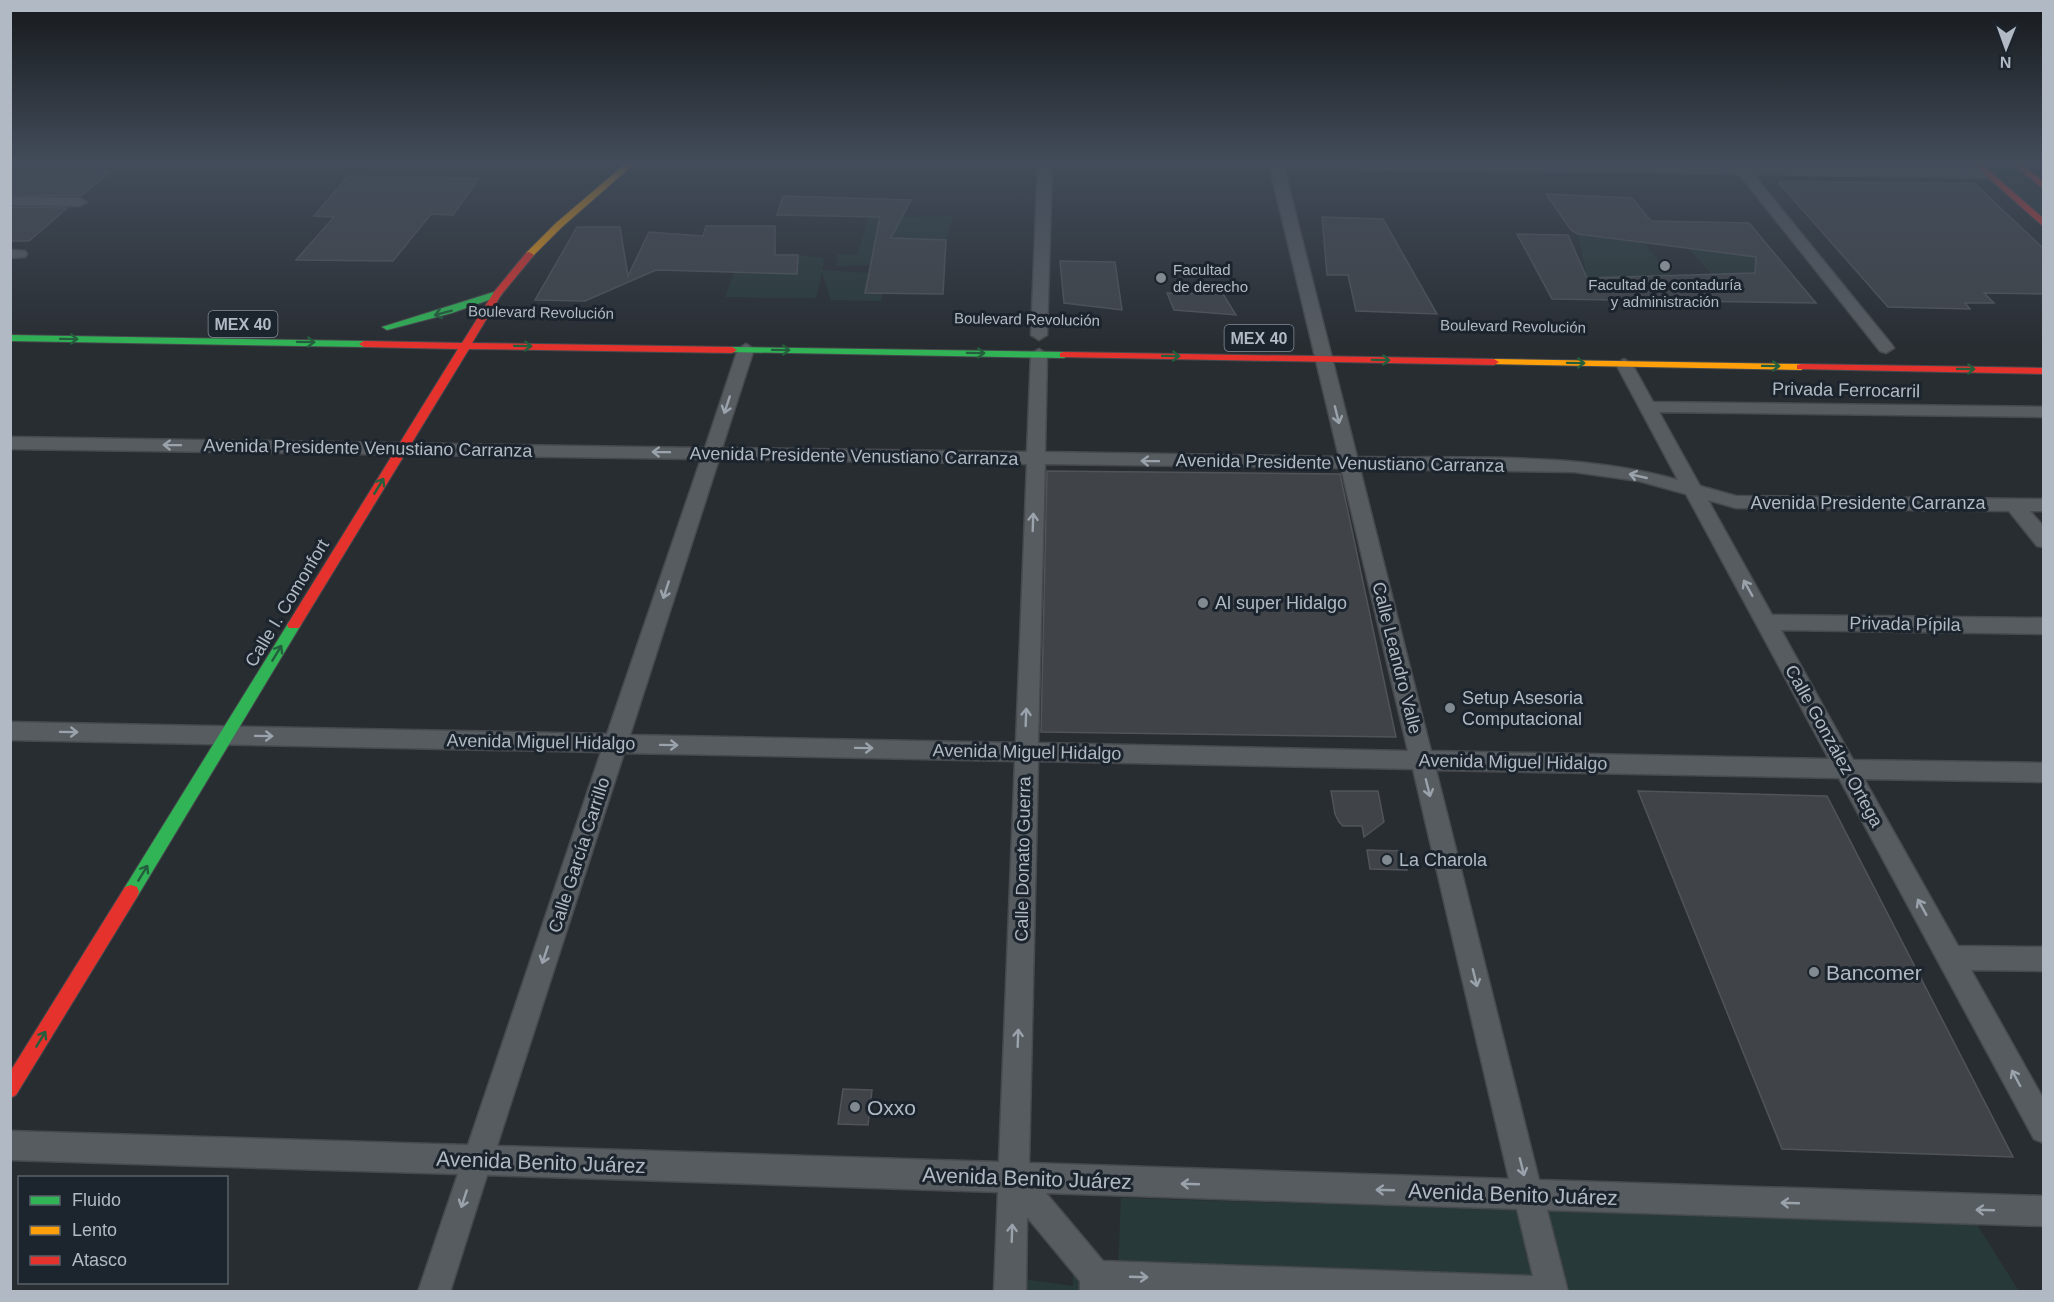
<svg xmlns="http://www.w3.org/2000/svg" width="2054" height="1302" font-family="Helvetica,sans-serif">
  <rect width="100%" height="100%" fill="#282d32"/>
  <path fill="#283939" d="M1980,164H2010L2043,193V219Z
    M953,216L946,240L876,237L889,264L837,266V254L857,255L869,217Z
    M1578,234L1644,243L1670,275L1587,278Z
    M1740,240L1779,280L1715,278L1682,241Z
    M798,255L824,258L822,270L868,273L865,293H883L881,301L831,300L822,272L816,298L725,297L734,273L797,274Z
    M1121,1198L1976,1223L2019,1291L1022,1292V1279L1073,1286V1265L1118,1267Z"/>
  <path fill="#404449" stroke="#50545a" stroke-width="1.5" d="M10,164H110L102,171H111L81,196L10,195Z
    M348,176L479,178L453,215L431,214L393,261L296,260L334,217L314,216Z
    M1778,182L1974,183L2043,248V294L1984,293L1994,303H1965L1970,309L1888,307Z
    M1546,194L1632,198L1651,221L1749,223L1816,303L1552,299L1517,234L1568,235L1587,278L1755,273L1756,257L1578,234L1571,230Z
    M783,196L911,200L891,238L946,240L943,294L865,293L880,217L777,215Z
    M10,207L67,208L29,241H10Z
    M1322,217L1383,219L1437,314L1356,311L1348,275H1327Z
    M706,226H775V255H798L797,274L656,270L585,301L535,300L577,227H620L628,276L649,232L703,236Z
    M1060,261L1115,262L1122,310L1064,303Z
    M1167,293L1223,294L1236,315L1174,310Z
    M1047,471L1340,474L1396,737L1041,732Z
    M1331,791H1378L1384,822L1364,837L1362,826H1343L1339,822L1335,814Z
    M1638,791L1827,796L2013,1157L1782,1149Z
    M1367,850L1403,851L1407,870L1370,869Z
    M843,1089L872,1090L868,1125L838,1124Z"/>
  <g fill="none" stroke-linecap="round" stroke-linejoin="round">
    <g stroke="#46494d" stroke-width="3">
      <path id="street" d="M1038,164H1052L1047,335L1039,340L1031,335Z
        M1269,164H1283L1357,457C1464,459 1574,451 1678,480L1616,364L1624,359L1632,364L1653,402L2044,407V417L1659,412L1700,486L1736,496L2044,499V511H2030L2044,527V547L2037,546L2009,511L1736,508L1708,500L1772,615L2044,618V634L1781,630L1853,760L2044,763V782L1864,779L1958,946L2044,947V971L1971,970L2044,1100V1143L2034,1139L1839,778L1436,770L1539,1180L2044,1196V1226L1547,1210L1568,1292H1080V1281L1027,1217L1026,1292H994L998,1192L487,1175L450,1292H418L458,1174L10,1160V1131L468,1145L601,752L10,740V722L607,734L701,459L10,449V437L705,448L738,349L746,344L754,349L722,448L1027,452L1031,354L1039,349L1047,354L1045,452L1339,457ZM719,459L1027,464L1016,743L630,735ZM1045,464L1341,468L1408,751L1038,743ZM1360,469L1574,472L1639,481L1686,494L1829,759L1431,751ZM624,753L1015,761L999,1162L497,1146ZM1038,761L1413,769L1509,1179L1029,1163ZM1046,1193L1517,1209L1533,1276L1103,1261Z
        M1309,164L1733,166L1731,164H1745L1747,166L1987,170L1994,174L1987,178L1753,174L1892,345L1894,348L1886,353L1880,351L1739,174L1316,168Z
        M10,197L80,198L87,202L80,206L10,205Z
        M10,250L25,251L27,254L25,257L10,258Z"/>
    </g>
    <g stroke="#46494d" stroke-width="2">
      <path id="fast" d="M497,291L502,294L500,296L452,313L387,330L382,327Z
        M10,335L364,341L369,344L364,347L10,341Z
        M732,347L1064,352L1069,355L1064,358L728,352L727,350Z
        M294,620L301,625L299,628L137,897L131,899L125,897L123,892L125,887L289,622Z"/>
    </g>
    <g stroke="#46494d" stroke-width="2">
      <path id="slow" d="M625,164H634L562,227L532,257H526V253L556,223Z
        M1494,359L1801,364L1806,367L1801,370L1490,364V360Z"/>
    </g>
    <g stroke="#46494d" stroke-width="2">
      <path id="jam" d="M1973,164H1982L2044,219V227Z
        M2012,164H2021L2044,182V189Z
        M529,252L534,255L501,295L472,343L732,347L737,350L732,353L469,349L299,628H289L287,625L289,622L458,349L364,347L359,344L364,341L462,343L494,292L526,253Z
        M1064,352L1494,359L1499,362L1494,365L1060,357V353Z
        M1801,364L2044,368V374L1797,369V365Z
        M131,885L137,887L139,892L137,897L16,1095L10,1098V1072L125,887Z"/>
    </g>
    <use href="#street" fill="#575c61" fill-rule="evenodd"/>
    <use href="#fast" fill="#30b455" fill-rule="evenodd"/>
    <use href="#slow" fill="#ff9f0a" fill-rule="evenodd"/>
    <use href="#jam" fill="#e5322d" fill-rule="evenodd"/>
  </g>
  <defs><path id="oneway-shaft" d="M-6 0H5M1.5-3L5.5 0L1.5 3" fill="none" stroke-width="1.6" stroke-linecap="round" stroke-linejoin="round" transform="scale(1.5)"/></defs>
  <g stroke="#245e3d">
    <use href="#oneway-shaft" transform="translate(443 313) rotate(165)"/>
    <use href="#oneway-shaft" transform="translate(69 339) rotate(1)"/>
    <use href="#oneway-shaft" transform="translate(306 342) rotate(1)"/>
    <use href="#oneway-shaft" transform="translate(523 346) rotate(1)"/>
    <use href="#oneway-shaft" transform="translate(781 350) rotate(1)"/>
    <use href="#oneway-shaft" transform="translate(976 353) rotate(1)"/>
    <use href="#oneway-shaft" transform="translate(1171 356) rotate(1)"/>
    <use href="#oneway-shaft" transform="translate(1381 360) rotate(1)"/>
    <use href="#oneway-shaft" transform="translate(1576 363) rotate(1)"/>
    <use href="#oneway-shaft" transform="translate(1771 366) rotate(1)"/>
    <use href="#oneway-shaft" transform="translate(1966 369) rotate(1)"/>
    <use href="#oneway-shaft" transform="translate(379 486) rotate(-59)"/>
    <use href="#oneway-shaft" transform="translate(277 653) rotate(-59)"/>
    <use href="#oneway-shaft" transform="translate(143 873) rotate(-59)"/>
    <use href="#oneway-shaft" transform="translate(41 1039) rotate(-59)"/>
  </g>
  <g stroke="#9aa2ab">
    <use href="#oneway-shaft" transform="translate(727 405) rotate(108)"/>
    <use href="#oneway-shaft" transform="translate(1337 415) rotate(76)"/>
    <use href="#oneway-shaft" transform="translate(172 445) rotate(-179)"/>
    <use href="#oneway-shaft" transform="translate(661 452) rotate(-179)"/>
    <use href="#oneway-shaft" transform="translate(1150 461) rotate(-179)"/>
    <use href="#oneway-shaft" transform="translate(1638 476) rotate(-167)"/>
    <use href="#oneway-shaft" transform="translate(1033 522) rotate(-88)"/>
    <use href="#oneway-shaft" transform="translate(1748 588) rotate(-119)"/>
    <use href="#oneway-shaft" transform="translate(666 590) rotate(108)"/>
    <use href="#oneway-shaft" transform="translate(1026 717) rotate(-88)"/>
    <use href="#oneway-shaft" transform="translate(69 732) rotate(1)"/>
    <use href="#oneway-shaft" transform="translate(264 736) rotate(1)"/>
    <use href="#oneway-shaft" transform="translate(669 745) rotate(1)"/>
    <use href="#oneway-shaft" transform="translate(864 748) rotate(1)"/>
    <use href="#oneway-shaft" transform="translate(1428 788) rotate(76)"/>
    <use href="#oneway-shaft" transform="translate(1922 907) rotate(-119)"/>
    <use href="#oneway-shaft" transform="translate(545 955) rotate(108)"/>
    <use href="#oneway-shaft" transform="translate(1475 978) rotate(76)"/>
    <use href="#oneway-shaft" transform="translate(1018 1038) rotate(-88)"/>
    <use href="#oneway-shaft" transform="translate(2016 1078) rotate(-118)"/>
    <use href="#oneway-shaft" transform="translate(1522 1167) rotate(76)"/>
    <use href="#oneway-shaft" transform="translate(1190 1184) rotate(-178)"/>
    <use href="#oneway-shaft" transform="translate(1385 1190) rotate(-178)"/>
    <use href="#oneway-shaft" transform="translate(464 1199) rotate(108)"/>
    <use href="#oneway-shaft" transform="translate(1790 1203) rotate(-178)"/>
    <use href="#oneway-shaft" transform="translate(1985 1210) rotate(-178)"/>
    <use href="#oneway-shaft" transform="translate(1012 1233) rotate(-88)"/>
    <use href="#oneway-shaft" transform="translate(1139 1277) rotate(2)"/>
  </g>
  <linearGradient id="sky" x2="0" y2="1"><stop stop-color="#16191c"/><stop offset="0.47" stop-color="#424c5a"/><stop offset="1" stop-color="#424c5a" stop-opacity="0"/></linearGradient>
  <rect width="2054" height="346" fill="url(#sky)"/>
  <g fill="#818991" stroke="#1c242d" stroke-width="2">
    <circle cx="1665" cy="266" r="6"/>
    <circle cx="1161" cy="278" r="6"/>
    <circle cx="1203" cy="603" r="6"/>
    <circle cx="1450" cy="708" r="6"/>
    <circle cx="1387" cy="860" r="6"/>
    <circle cx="1814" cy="972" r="6"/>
    <circle cx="855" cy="1107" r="6"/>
  </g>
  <g text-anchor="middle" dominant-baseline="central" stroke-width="6" stroke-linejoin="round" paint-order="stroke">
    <g font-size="15" fill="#b1bac4" stroke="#1c242d" text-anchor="start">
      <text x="1173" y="269">Facultad<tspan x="1173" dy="17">de derecho</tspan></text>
      <text x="1665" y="284" text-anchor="middle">Facultad de contaduría<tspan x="1665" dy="17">y administración</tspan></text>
    </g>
    <g font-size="15" fill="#b1bac4" stroke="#1c242d">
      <text transform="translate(541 312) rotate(1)">Boulevard Revolución</text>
      <text transform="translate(1027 319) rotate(1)">Boulevard Revolución</text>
      <text transform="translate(1513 326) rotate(1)">Boulevard Revolución</text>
    </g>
    <g fill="#1c242d" stroke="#848d97" stroke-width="1.5">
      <rect x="208.5" y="311" width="69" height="26" rx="4.5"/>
      <rect x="1224.5" y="325" width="69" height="26" rx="4.5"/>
    </g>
    <g font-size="16" font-weight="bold" fill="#b1bac4">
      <text x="243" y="324">MEX 40</text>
      <text x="1259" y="338">MEX 40</text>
    </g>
    <g font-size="18" fill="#b1bac4" stroke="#1c242d">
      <text transform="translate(1846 390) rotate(1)">Privada Ferrocarril</text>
      <text transform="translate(368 448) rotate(1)">Avenida Presidente Venustiano Carranza</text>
      <text transform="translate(854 456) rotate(1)">Avenida Presidente Venustiano Carranza</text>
      <text transform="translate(1340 463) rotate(1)">Avenida Presidente Venustiano Carranza</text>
      <text x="1868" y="503">Avenida Presidente Carranza</text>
      <text transform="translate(287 603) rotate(-59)">Calle I. Comonfort</text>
      <text transform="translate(1905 624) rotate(1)">Privada Pípila</text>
      <text transform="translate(1397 658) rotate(76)">Calle Leandro Valle</text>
      <text transform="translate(541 742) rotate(1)">Avenida Miguel Hidalgo</text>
      <text transform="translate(1834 746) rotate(61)">Calle González Ortega</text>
      <text transform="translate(1027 752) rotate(1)">Avenida Miguel Hidalgo</text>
      <text transform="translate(1513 762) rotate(1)">Avenida Miguel Hidalgo</text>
      <text transform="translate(579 855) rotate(-72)">Calle García Carrillo</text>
      <text transform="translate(1023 859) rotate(-89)">Calle Donato Guerra</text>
    </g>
    <g font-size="18" fill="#b1bac4" stroke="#1c242d" text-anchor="start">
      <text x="1215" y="603">Al super Hidalgo</text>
      <text x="1462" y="698">Setup Asesoria<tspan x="1462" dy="21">Computacional</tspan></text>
      <text x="1399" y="860">La Charola</text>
    </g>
    <g font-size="21" fill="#b1bac4" stroke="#1c242d" text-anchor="start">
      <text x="1826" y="972">Bancomer</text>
      <text x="867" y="1107">Oxxo</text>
    </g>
    <g font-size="21" fill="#b1bac4" stroke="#1c242d">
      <text transform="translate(541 1162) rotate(2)">Avenida Benito Juárez</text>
      <text transform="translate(1027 1178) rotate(2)">Avenida Benito Juárez</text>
      <text transform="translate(1513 1194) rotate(2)">Avenida Benito Juárez</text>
    </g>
  </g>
  <rect width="2054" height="1302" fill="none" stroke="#b1bac4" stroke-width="24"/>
  <rect x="18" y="1176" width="210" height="108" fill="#1c242d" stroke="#586069" stroke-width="1.5"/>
  <rect x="30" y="1196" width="30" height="9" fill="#30b455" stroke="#586069" stroke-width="1.5"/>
  <text x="72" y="1206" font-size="18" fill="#b1bac4">Fluido</text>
  <rect x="30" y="1226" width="30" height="9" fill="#ff9f0a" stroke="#586069" stroke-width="1.5"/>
  <text x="72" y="1236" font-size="18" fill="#b1bac4">Lento</text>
  <rect x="30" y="1256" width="30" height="9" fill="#e5322d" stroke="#586069" stroke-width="1.5"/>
  <text x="72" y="1266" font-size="18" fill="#b1bac4">Atasco</text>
  <g transform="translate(2006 48) rotate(181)" stroke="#1c242d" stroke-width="4.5" paint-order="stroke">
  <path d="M0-4.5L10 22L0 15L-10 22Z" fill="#b1bac4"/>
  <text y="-9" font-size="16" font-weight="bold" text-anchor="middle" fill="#b1bac4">N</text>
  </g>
</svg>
